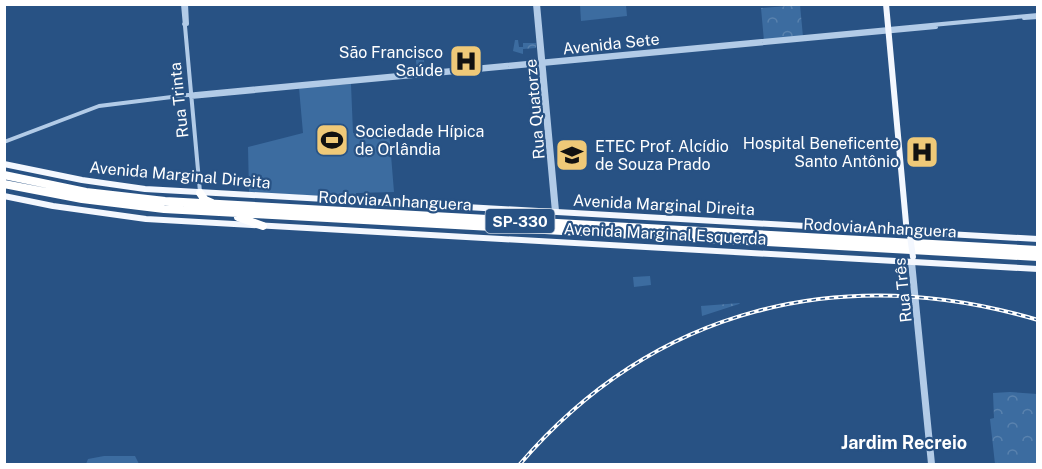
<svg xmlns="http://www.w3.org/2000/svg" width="1042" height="469" font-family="'Public Sans',sans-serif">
  <defs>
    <pattern id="forest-crowns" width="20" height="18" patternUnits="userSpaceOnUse" patternTransform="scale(1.5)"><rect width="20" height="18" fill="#3c6ca0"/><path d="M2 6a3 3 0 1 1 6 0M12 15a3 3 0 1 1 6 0" fill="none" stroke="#5982ae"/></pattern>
  </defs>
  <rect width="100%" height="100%" fill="#285284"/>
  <path fill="#3c6ca0" d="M580,5H626L627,16L581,21Z
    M415,50H423L425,71L417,72Z
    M351,84L353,133L389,130L394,192L356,193L355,198L249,192L248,147L303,133L299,88Z
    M650,276L651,285L634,287L633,277Z
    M104,456H135L139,464H86L88,459Z"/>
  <path fill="url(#forest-crowns)" d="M800,5L803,37L764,41L761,8Z
    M515,40H518L519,47H523V43H536V48L523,49V54L513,51Z
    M740,303L739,304L702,316L701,306Z
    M1010,392L1037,394V464H995L990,419L994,418L993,393Z"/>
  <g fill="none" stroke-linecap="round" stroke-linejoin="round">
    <path stroke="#b2cbe7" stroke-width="4" d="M183,4L200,192
      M535,4L554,212
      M538,4L557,211
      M1024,18L1038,17
      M184,24H187L186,4
      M191,97L936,27
      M4,142L99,106L196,94L1038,15
      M910,262L930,464
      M913,262L933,464"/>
    <path stroke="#f3f7fe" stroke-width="6" d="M886,4L907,234
      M4,164L82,180L145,189L1038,239
      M4,196L53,206L146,219L1038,269"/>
    <path stroke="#fff" stroke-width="8" d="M4,175L86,192L165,201L1038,250
      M4,184L82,199L164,209L1038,257
      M200,193L205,200L212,203
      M238,217L263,226"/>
    <g stroke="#fff" stroke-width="4">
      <path id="rail" d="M520,464C655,307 842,262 1038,320"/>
    </g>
    <use href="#rail" stroke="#285284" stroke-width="1.5" stroke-dasharray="4.5" stroke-linecap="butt"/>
    <path stroke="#f3f7fe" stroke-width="6" d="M910,236L913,257"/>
  </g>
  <defs>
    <g id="hospital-square" transform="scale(1.725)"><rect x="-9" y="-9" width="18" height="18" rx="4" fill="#efc978" stroke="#285284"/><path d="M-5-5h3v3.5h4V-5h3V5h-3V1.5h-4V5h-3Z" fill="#111"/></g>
    <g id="stadium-square" transform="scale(1.725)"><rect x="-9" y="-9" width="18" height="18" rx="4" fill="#efc978" stroke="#285284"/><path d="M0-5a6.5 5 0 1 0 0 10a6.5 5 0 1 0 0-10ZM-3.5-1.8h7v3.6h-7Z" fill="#111"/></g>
    <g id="university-square" transform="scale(1.725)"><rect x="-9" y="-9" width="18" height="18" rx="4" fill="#efc978" stroke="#285284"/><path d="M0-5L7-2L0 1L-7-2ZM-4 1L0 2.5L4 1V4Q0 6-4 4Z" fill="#111"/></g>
  </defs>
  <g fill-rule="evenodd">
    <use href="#hospital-square" x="466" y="61"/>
    <use href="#stadium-square" x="332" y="140"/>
    <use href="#hospital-square" x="922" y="152"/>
    <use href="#university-square" x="572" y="155"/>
  </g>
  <g text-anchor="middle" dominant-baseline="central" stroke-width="4.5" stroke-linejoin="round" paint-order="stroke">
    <rect fill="#285284" stroke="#becbda" stroke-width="1.5" x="485.5" y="209" width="69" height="24" rx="4.5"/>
    <g font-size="15" font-weight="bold" fill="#fff">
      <text x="520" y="221">SP-330</text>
    </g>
    <g font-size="16" fill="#fff" stroke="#285284">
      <text transform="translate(611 44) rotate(-6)">Avenida Sete</text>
      <text transform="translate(179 100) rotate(-96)">Rua Trinta</text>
      <text transform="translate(535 109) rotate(-95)">Rua Quatorze</text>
      <text transform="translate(180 175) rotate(5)">Avenida Marginal Direita</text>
      <text transform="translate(395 201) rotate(3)">Rodovia Anhanguera</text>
      <text transform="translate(664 205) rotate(3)">Avenida Marginal Direita</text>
      <text transform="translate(880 228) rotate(3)">Rodovia Anhanguera</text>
      <text transform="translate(665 234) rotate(3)">Avenida Marginal Esquerda</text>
      <text transform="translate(903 290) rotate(-96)">Rua Três</text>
    </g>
    <g font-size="16" fill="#fff" stroke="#285284" text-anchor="end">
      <text x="443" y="52">São Francisco<tspan x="443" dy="18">Saúde</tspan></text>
      <text x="355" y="131" text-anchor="start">Sociedade Hípica<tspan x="355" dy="18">de Orlândia</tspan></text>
      <text x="899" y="143">Hospital Beneficente<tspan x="899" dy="18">Santo Antônio</tspan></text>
      <text x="595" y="146" text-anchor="start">ETEC Prof. Alcídio<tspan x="595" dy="18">de Souza Prado</tspan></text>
    </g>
    <g font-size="18" font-weight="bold" fill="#fff" stroke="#285284">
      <text x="904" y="442">Jardim Recreio</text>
    </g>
  </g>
  <rect width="1042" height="469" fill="none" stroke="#ffffff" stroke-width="12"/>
</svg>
